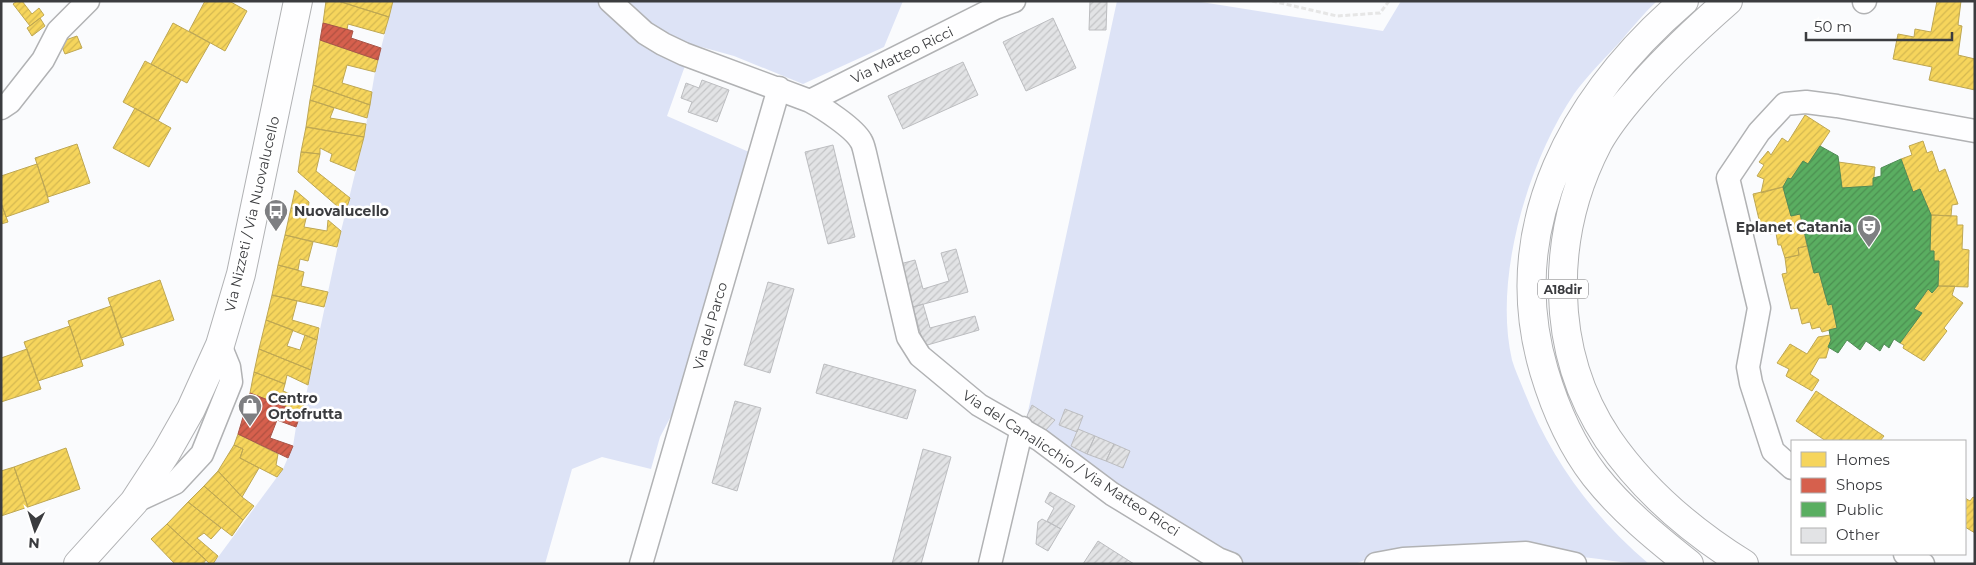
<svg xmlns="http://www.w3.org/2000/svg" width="1976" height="565" font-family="Montserrat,sans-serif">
  <defs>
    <pattern id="homes-hatch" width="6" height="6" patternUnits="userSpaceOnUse" patternTransform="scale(1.25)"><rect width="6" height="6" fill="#f6d55c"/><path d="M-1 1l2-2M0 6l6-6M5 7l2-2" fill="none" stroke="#d4b851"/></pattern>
    <pattern id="shops-hatch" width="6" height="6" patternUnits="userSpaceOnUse" patternTransform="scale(1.25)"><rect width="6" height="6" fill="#d6604d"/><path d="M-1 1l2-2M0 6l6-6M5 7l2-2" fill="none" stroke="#af5041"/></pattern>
    <pattern id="public-hatch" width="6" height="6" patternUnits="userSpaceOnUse" patternTransform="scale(1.25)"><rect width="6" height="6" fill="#5aae61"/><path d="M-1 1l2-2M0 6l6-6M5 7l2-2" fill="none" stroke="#4c8f51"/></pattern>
    <pattern id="building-hatch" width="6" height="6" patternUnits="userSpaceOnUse" patternTransform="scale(1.25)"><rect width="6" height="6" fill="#e2e3e5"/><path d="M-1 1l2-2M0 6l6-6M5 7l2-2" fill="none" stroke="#c3c4c6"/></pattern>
  </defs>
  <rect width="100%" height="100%" fill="#fafbfd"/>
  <path fill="#dde3f6" d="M393,1H599L636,37L686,63L667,116L749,152L680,399L660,437L651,469L602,457L572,469L545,564H213L283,469L293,446L296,427L305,400L341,231L364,137L375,72Z
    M625,1H903L884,47L803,84L734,56L687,43L664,33Z
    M1117,1H1195L1383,31L1401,1H1657C1643,14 1631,29 1619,43C1604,59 1587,76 1574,94C1528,162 1493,278 1512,360C1515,370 1520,381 1524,391C1551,459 1593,517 1649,564C1622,564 1596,557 1569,556C1502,554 1434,558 1367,559L1355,564H1247L1224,556L1109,483L1043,433L1027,416Z"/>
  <path fill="url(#homes-hatch)" stroke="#bea753" d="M17,1H22L32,14L39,8L44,15L30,26L13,4Z
    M205,1H229L247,11L225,51L189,31Z
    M326,1H338L389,17L384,34L348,24L347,30L323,23Z
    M338,1H393L389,17Z
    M1937,1H1961L1958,25L1962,26L1958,55L1975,59V90L1929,80L1932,67L1893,59L1898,34L1914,37L1915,29L1931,32Z
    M40,18L45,26L32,36L27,28Z
    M173,23L210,43L187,83L151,64Z
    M77,36L82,48L65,54L60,42Z
    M320,40L378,60L375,72L347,65L342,83L372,92L370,105L313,85Z
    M145,61L181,80L158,121L123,102Z
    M313,85L370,105L367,118L310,100Z
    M310,100L334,108L330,118L366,124L364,137L306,127Z
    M135,108L171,128L149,167L113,148Z
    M1805,115L1830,131L1808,164L1803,161L1791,179L1788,178L1783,187L1761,193L1764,179L1757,176L1764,165L1759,162L1768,151L1771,155L1782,138L1788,142Z
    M306,127L364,137L355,171L330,161L332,154L320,148V154L301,152Z
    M1923,141L1927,153L1932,151L1939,172L1945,169L1958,204L1952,205L1951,216L1931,215L1920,189L1913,192L1901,159L1912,155L1909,146Z
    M77,144L90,183L48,197L35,158Z
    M301,152L320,154L316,171L350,198L345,213L298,172Z
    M1838,162L1875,167L1873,186L1842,188Z
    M37,164L49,202L6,217L1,203V176Z
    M1783,187L1791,216L1800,214L1807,246L1798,248L1799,255L1785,258L1781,245H1778L1776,233L1770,234L1768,226L1761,228L1753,194Z
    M295,190L309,202L308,210L291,208Z
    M1,203L8,222L1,224Z
    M291,208L308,210L304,227L327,231L328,220L341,231L337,247L285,235Z
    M1931,215L1957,216V225H1963L1962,249L1969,250L1968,287L1938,286L1939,261H1934V251H1930Z
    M285,235L313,242L308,261L300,259L298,270L278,265Z
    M1807,246L1814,273L1819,272L1828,305L1832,304L1837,328L1822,332L1820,327L1812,329L1810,322L1802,324L1798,308L1791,309L1782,274L1787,273L1785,258L1799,255L1798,248Z
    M278,265L304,272L301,286L328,292L324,307L272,295Z
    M160,280L174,320L121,338L108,298Z
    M1938,286H1955L1952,295L1963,303L1944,328L1947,331L1924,361L1903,348L1904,345L1900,343L1922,313L1914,309L1928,289L1932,293Z
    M272,295L297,301L292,320L319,328L317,340L266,320Z
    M111,306L124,345L81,360L68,321Z
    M266,320L293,330L287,346L300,350L305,335L317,340L311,370L259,349Z
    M70,326L83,366L38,381L24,342Z
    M1830,335L1831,340L1826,358H1819L1810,374L1819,380L1812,391L1786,376L1789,369L1777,363L1790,344L1807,354L1818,337Z
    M27,349L41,389L1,402V358Z
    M259,349L311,370L308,385L287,375L285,384L254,372Z
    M254,372L285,384L283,391L305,400L301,413L250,393Z
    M1816,391L1884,436L1880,441H1844L1840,439L1839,441H1826L1796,421Z
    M238,434L278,454L276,465L283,469L277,477L240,458L243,449L234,445Z
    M234,445L243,449L240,458L259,468L242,497L218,471Z
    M66,448L80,489L28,507L14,467Z
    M14,467L28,507L1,516V471Z
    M218,471L242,497L254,506L243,520L204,486Z
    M204,486L243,520L232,536L188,502Z
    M1973,497L1975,498V533L1965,527V498L1970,501Z
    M188,502L221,528L211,539L204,533L197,538L218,556L213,564H210L167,524Z
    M167,524L206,560L203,564H175L151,539Z"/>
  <path fill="url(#shops-hatch)" stroke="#a85549" d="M323,23L353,31L351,38L381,48L378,60L320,40Z
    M250,393L301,413L296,427L277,420L270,438L293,446L288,458L238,434Z"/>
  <path fill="url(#public-hatch)" stroke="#518c57" d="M1820,146L1838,156L1842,188L1873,186V178L1881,176V168L1901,159L1913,192L1920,189L1931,215L1930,251H1934V261H1939L1938,286L1932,293L1928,289L1914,309L1922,313L1900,343L1894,339L1889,348L1884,344L1880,351L1866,341L1860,350L1847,340L1838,353L1828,347L1831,340L1829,330L1837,328L1832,304L1828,305L1819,272L1814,273L1800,214L1791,216L1783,187L1788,178L1791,179L1803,161L1808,164Z"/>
  <path fill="url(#building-hatch)" stroke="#bcbdc0" d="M1090,1L1107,2L1106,30H1089Z
    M1053,18L1076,68L1026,91L1003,42Z
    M963,62L978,95L903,129L888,96Z
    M702,80L729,90L717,122L688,112L692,102L681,98L686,83L699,88Z
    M833,145L855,237L828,244L805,152Z
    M956,249L968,292L913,307L900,264L915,260L923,289L949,281L941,253Z
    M768,282L794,289L770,373L744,365Z
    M923,304L930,328L975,316L979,330L924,346L913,307Z
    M824,364L916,390L907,419L816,393Z
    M735,401L761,408L737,491L712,483Z
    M1032,405L1055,420L1043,433L1027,416Z
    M1065,409L1083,416L1077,432L1059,425Z
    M1078,429L1095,436L1087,454L1071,446Z
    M1095,436L1114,444L1106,461L1087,454Z
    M1114,444L1130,451L1123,468L1106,461Z
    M923,449L951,457L921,564H892Z
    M1050,492L1075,506L1061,529L1047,521L1054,508L1045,502Z
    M1042,519L1061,529L1048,551L1036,544L1038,522Z
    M1098,541L1134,564H1083Z"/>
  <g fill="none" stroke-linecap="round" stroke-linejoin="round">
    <g stroke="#b1b2b4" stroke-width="25">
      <path id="minor" d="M610,1L645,33L663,44L684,54L810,101C823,108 854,128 861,141C863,144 864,149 865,153L908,337L920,356L979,405L1040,440L1112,494L1218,559L1231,564
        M1864,2L1865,1
        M810,101L995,8L1014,1
        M1,108L10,102L43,60L58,31L88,1
        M1792,468L1773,451L1751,383L1748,367L1759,308L1728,178L1759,132L1785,104L1806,102L1837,106L1975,131
        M134,502L175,483L202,454L231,382L229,367L220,345
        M1905,554L1923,564
        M641,564L779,88
        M990,564L1022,428
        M1376,564L1403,559L1526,553L1575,564"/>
    </g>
    <g stroke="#b1b2b4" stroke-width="30">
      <path id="major" d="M78,564L134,502L166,453L191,409L220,345L241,274L298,1"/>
    </g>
    <g stroke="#b1b2b4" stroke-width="30">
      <path id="highway" d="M1684,1C1575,95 1501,225 1544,371C1555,408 1571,445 1595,476C1622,510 1655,537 1689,564
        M1728,1C1695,30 1663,60 1634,94C1621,109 1608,125 1598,143C1550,235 1549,351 1608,439C1643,490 1691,531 1744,564"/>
    </g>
    <path stroke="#e6e6e6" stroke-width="3" stroke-dasharray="5 2.5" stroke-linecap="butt" d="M1272,1L1337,16L1380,13L1389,1"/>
    <use href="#minor" stroke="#fefeff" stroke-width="22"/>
    <use href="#major" stroke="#fefeff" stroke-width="28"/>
    <use href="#highway" stroke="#fefeff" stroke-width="28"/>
  </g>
  <defs>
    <g id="bus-pin" transform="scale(1.25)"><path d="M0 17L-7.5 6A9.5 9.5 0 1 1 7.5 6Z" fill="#7e7f82" stroke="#fff"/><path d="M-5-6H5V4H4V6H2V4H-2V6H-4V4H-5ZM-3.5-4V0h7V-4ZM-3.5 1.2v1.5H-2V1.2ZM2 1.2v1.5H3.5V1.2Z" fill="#fff"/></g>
    <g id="theatre-pin" transform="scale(1.25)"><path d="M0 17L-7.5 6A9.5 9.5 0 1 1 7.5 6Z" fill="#7e7f82" stroke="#fff"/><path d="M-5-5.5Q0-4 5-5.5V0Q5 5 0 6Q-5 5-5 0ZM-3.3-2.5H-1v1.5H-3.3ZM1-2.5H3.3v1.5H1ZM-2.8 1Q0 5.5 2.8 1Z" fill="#fff"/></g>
    <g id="shop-pin" transform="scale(1.25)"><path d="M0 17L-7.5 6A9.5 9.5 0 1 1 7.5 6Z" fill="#7e7f82" stroke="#fff"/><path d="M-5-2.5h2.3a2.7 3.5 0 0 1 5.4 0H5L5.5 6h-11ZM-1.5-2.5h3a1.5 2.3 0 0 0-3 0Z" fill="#fff"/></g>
  </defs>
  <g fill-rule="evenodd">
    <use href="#bus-pin" x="276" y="211"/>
    <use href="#theatre-pin" x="1869" y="227"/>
    <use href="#shop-pin" x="250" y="406"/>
  </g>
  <g text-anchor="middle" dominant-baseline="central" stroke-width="5" stroke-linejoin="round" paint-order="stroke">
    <rect fill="#fff" stroke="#767679" stroke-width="1" x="1538" y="279.5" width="50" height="19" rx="4"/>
    <g font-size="12" font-weight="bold" fill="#3b3c3f">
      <text x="1563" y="289">A18dir</text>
    </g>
    <g font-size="14" fill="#3b3c3f" stroke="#fff">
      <text transform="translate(902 55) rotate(-26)">Via Matteo Ricci</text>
      <text transform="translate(252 214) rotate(-77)">Via Nizzeti / Via Nuovalucello</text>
      <text transform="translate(710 326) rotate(-74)">Via del Parco</text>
      <text transform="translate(1071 463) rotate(33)">Via del Canalicchio / Via Matteo Ricci</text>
    </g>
    <g font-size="14" font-weight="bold" fill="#3b3c3f" stroke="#fff" text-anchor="start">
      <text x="294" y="211">Nuovalucello</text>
      <text x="1852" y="227" text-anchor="end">Eplanet Catania</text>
      <text x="268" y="398">Centro<tspan x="268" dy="16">Ortofrutta</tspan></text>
    </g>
  </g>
  <rect width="1976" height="565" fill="none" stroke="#3b3c3f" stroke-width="5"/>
  <rect x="1791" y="440" width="175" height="115" fill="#ffffff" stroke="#b1b1b2"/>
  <rect x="1801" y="452" width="25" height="15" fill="#f6d55c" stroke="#b1b1b2"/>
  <text x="1836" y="465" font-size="15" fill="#3b3c3f">Homes</text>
  <rect x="1801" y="478" width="25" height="15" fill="#d6604d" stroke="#b1b1b2"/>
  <text x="1836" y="490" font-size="15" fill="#3b3c3f">Shops</text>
  <rect x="1801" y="502" width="25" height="15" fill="#5aae61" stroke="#b1b1b2"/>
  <text x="1836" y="515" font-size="15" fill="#3b3c3f">Public</text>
  <rect x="1801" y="528" width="25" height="15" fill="#e2e3e5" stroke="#b1b1b2"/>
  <text x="1836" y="540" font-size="15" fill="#3b3c3f">Other</text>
  <g transform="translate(35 530) rotate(184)" stroke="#ffffff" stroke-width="4" paint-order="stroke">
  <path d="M0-4L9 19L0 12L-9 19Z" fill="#3b3c3f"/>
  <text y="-8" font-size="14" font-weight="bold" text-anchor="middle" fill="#3b3c3f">N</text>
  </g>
  <path d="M1806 32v8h146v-8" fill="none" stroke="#3b3c3f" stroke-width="2.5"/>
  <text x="1814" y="32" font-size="15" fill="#3b3c3f" stroke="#ffffff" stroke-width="4" paint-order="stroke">50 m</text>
</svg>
